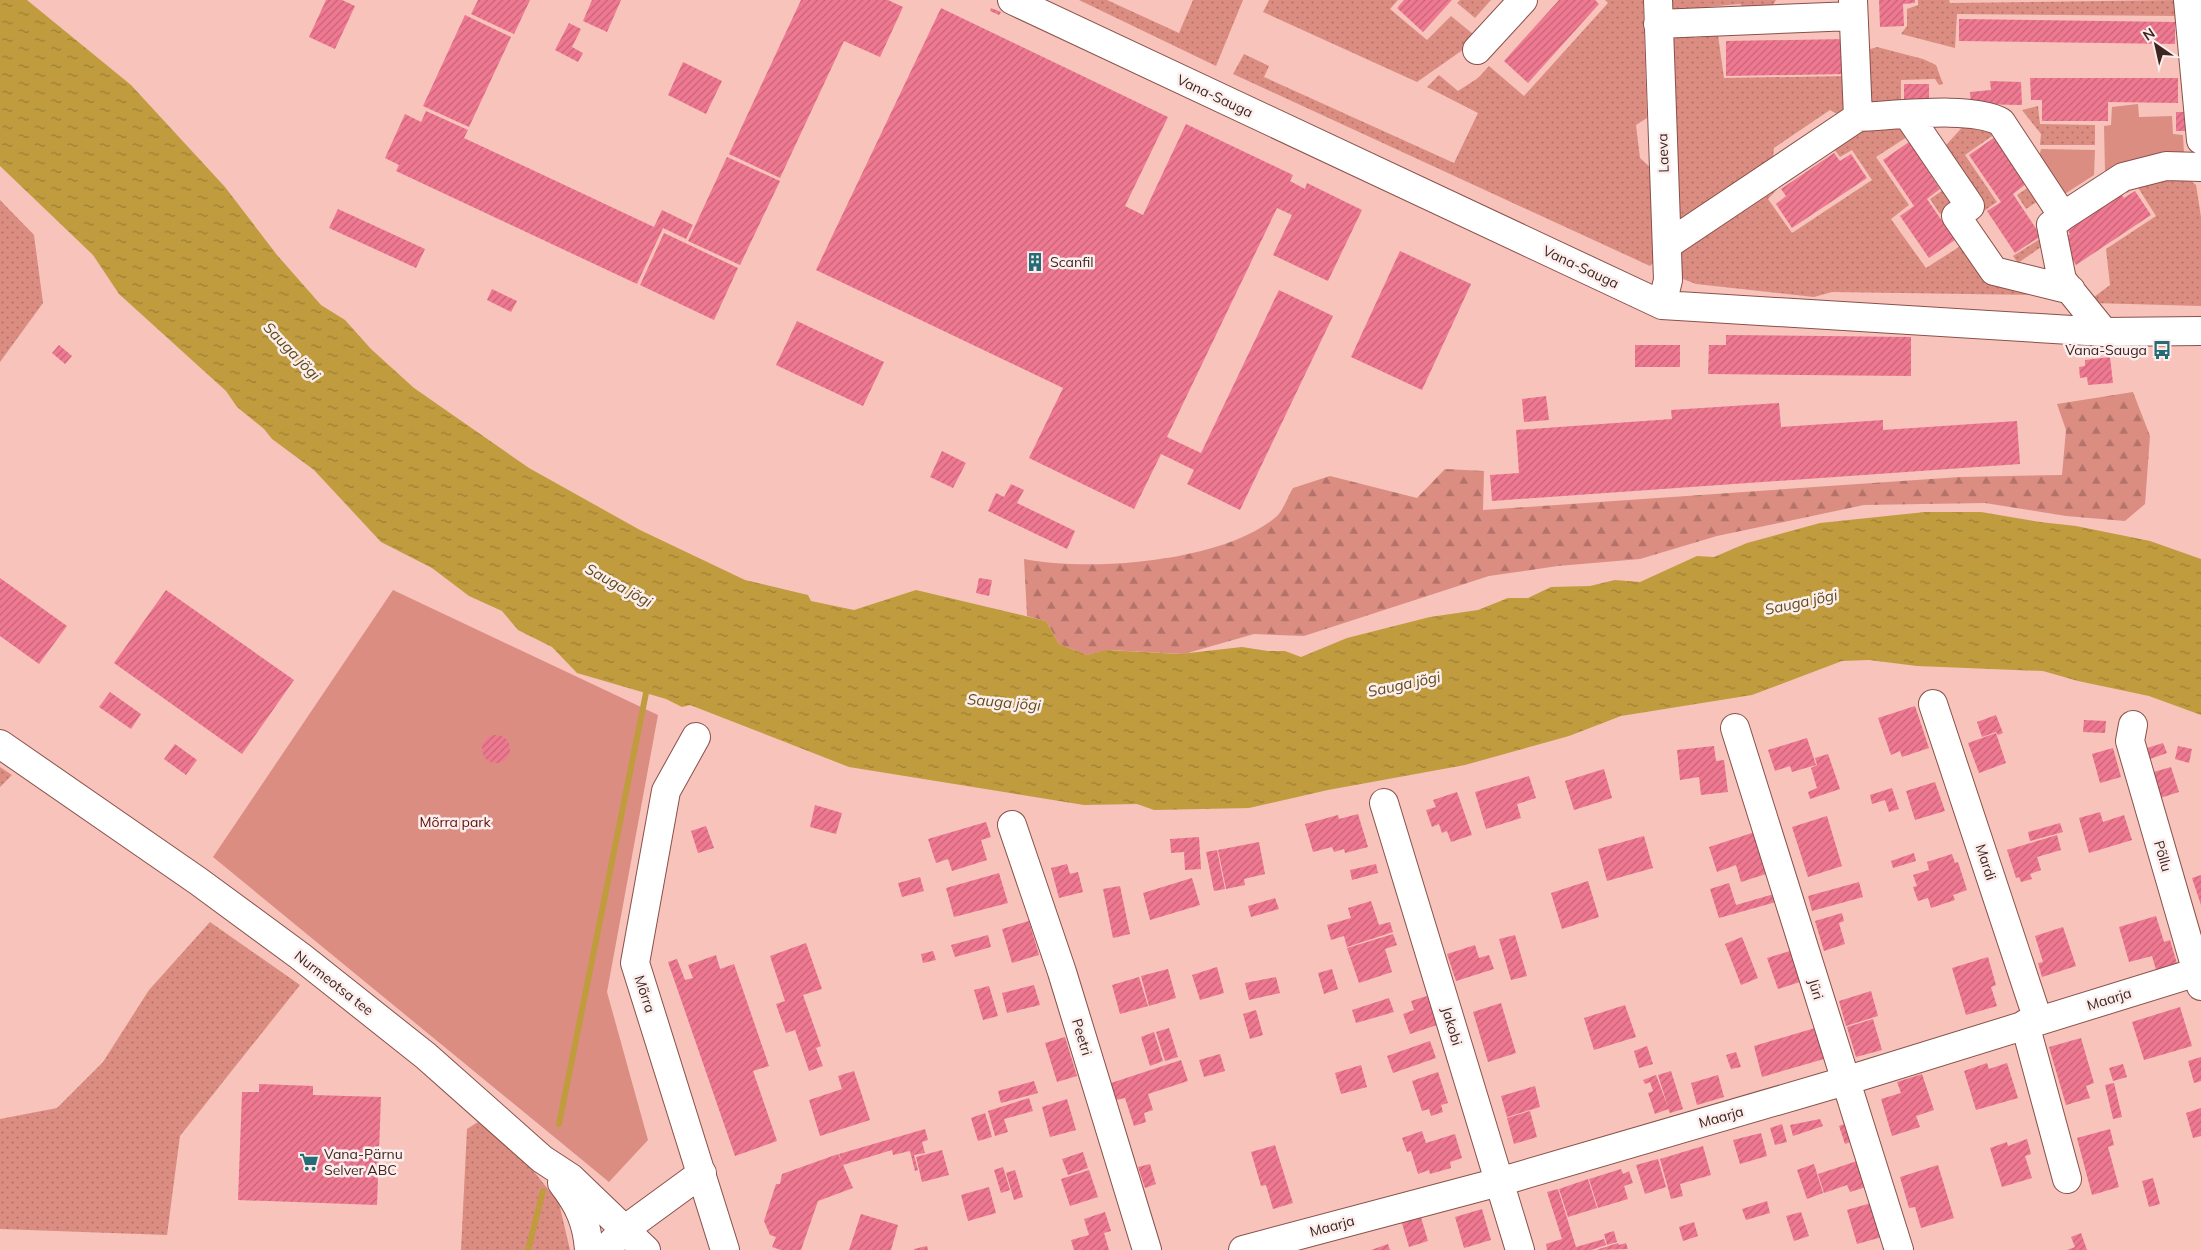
<svg xmlns="http://www.w3.org/2000/svg" width="2201" height="1250" font-family="Mulish,sans-serif">
  <defs>
    <pattern id="grass-dots" width="8" height="8" patternUnits="userSpaceOnUse" patternTransform="scale(1.25)"><rect width="8" height="8" fill="#dc8d82"/><path d="M2 2h.1M6 6h.1" fill="none" stroke="#b4736a" stroke-width="1.8" stroke-linecap="round"/></pattern>
    <pattern id="forest-firs" width="22" height="20" patternUnits="userSpaceOnUse" patternTransform="scale(1.25)"><rect width="22" height="20" fill="#dc8d82"/><path d="M5 1l3.5 6h-7zM16 11l3.5 6h-7z" fill="#b4736a"/></pattern>
    <pattern id="water-ripples" width="26" height="14" patternUnits="userSpaceOnUse" patternTransform="scale(1.25)"><rect width="26" height="14" fill="#c09c3f"/><path d="M2 4q2-2 4 0t4 0M15 11q2-2 4 0t4 0" fill="none" stroke="#9d7f34"/></pattern>
    <pattern id="building-hatch" width="6" height="6" patternUnits="userSpaceOnUse" patternTransform="scale(1.25)"><rect width="6" height="6" fill="#f07992"/><path d="M-1 1l2-2M0 6l6-6M5 7l2-2" fill="none" stroke="#c46377"/></pattern>
  </defs>
  <rect width="100%" height="100%" fill="#f7c3bb"/>
  <path fill="url(#grass-dots)" d="M1079,0H1107L1179,33L1193,0H1243L1216,66Z
    M1269,0H1398L1390,9L1427,40L1451,16L1473,34L1464,49L1417,82L1263,12Z
    M1460,0H1491L1475,18L1457,3Z
    M1605,0H1643L1647,118L1636,125L1640,158L1651,168L1657,259L1650,266L1233,74L1244,54L1269,66L1264,77L1454,163L1478,113L1427,87L1439,75L1458,91L1478,78L1489,66L1524,96L1608,3Z
    M1669,0H1776L1768,13L1751,14L1740,4L1707,7L1696,16L1672,12Z
    M1918,0H1949L1950,3L2176,0L2179,16L1957,14L1955,48L1901,34L1907,26V9L1918,5Z
    M1687,33L1695,38L1718,35L1724,78L1848,76L1844,118L1830,110L1774,148L1772,168L1677,225L1673,40L1676,36Z
    M1877,47L1923,59L1936,65L1943,84L1939,85L1935,79L1901,80V109L1870,110L1867,50Z
    M2038,106L2040,124L2095,125V145H2040L2041,134L2022,110Z
    M1988,121L1995,134L1965,155L1997,202L1981,213L1939,153L1966,123Z
    M1856,128H1901L1907,137L1876,157L1909,205L1891,219L1926,268L1962,245L2038,295L1832,292L1814,297L1696,284L1683,279L1680,271V251L1784,182L1768,199L1792,233L1872,180L1852,150L1840,157L1834,149Z
    M2186,177L2196,185L2201,217V306L2093,303L2090,300L2110,285L2106,249L2156,216L2137,186L2127,193L2123,187L2145,179Z
    M2030,186L2046,196L2026,209L2017,195Z
    M1943,190L1956,203L1940,214L1930,199Z
    M0,200L34,235L43,303L0,362Z
    M2043,237L2047,243L2018,263L2013,256Z
    M0,767L12,775L0,787Z
    M210,922L300,985L180,1136L167,1235L0,1229V1119L57,1108L103,1062L149,990Z
    M478,1122L528,1164L559,1203L570,1250H461L467,1129Z"/>
  <path fill="url(#forest-firs)" d="M2133,392L2150,436L2145,504L2125,521L2066,516L1985,503L1864,505L1717,536L1640,559L1558,566L1489,576L1304,636L1254,634L1184,654L1109,650L1087,655L1059,644L1046,621L1027,616L1024,559C1091,572 1222,562 1276,517C1283,511 1288,496 1293,488L1330,476L1417,498L1445,469L1484,471L1483,510L1960,477L2062,475L2066,430L2057,404Z"/>
  <path fill="#dc8d82" d="M2138,104L2139,117L2172,116L2173,134L2183,135L2184,153L2105,172L2104,126L2111,125L2112,107Z
    M2041,149L2095,150L2094,175L2060,197L2037,166Z
    M393,590L658,715L607,992L648,1140L609,1182L213,857Z"/>
  <path fill="url(#water-ripples)" d="M0,0H27L131,85L225,187L277,255L321,305L345,320L371,349L414,388L529,468L640,530L745,580L808,595L811,601L854,610L916,590L1046,621L1059,644L1087,655L1106,650L1180,654L1242,647L1268,651H1285L1301,657L1347,638L1430,617L1478,610L1508,598H1528L1551,587L1590,586L1615,580L1640,582L1697,556L1714,557L1747,543L1820,523L1925,512H1981L2040,522L2076,526L2150,541L2201,559V715L2149,696L2078,681L2043,671L1917,666L1869,660L1842,661L1752,695L1621,716L1569,736L1465,765L1328,790L1249,808L1154,810L1137,804L1084,805L849,767L690,705L682,707L666,699L577,673L552,647L518,630L502,611L469,596L432,568L381,542L314,470L272,439L264,429L237,407L226,391L119,294L93,255L0,166Z"/>
  <g fill="none" stroke-linecap="round" stroke-linejoin="round">
    <path stroke="#c09c3f" stroke-width="6" d="M559,1124L646,693
      M528,1250L543,1191"/>
  </g>
  <path fill="url(#building-hatch)" d="M326,0H342L355,6L335,49L309,37Z
    M478,0H530L514,34L471,14Z
    M592,0H621L607,32L583,21Z
    M801,0H888L903,7L880,57L844,41L780,178L729,154Z
    M1404,0H1452L1423,32L1397,8Z
    M1559,0H1595L1599,4L1528,83L1504,61Z
    M1879,0H1915V3L1903,4L1904,26L1880,27Z
    M941,8L1168,117L1125,206L1143,215L1186,124L1293,175L1290,181L1305,189L1307,183L1362,210L1328,281L1273,255L1292,215L1277,208L1167,437L1201,453L1279,290L1333,316L1240,510L1187,484L1194,470L1161,454L1134,509L1029,458L1063,388L816,270Z
    M991,8L1001,12L999,15L990,11Z
    M465,15L511,37L469,127L423,106Z
    M1959,19L2175,22V44L1959,41Z
    M569,23L581,29L572,47L583,53L578,62L555,50Z
    M1846,39V74L1726,76V41Z
    M683,62L722,81L706,114L668,95Z
    M2030,78H2178V103L2108,102V121H2042V100H2031Z
    M1990,81L2021,82L2022,105L1971,104L1970,92L1991,90Z
    M1904,84H1929V107H1904Z
    M426,111L468,130L464,138L654,227L662,210L693,225L686,239L663,228L637,284L396,171L399,165L385,158L405,114L421,122Z
    M2176,112H2188V131H2176Z
    M1995,137L2026,184L2013,194L2041,236L2015,253L1987,211L2001,202L1969,155Z
    M1909,142L1940,189L1927,199L1955,240L1929,258L1900,216L1914,206L1883,160Z
    M1834,153L1840,161L1851,154L1867,178L1792,228L1776,204L1786,196L1781,189Z
    M727,157L780,181L740,265L688,241Z
    M2118,190L2124,198L2135,191L2151,215L2076,265L2060,241L2070,234L2065,226Z
    M338,209L425,249L416,268L329,228Z
    M664,233L738,268L714,320L640,285Z
    M1400,251L1471,284L1422,390L1351,357Z
    M492,289L517,301L511,312L487,300Z
    M797,321L884,362L863,406L776,365Z
    M1726,335L1911,337V376L1708,374L1709,345H1726Z
    M59,345L72,356L65,364L52,353Z
    M1635,345H1680V367H1635Z
    M2110,357L2113,383L2088,385L2087,377L2080,378L2079,367L2085,366V360Z
    M1546,396L1549,420L1524,422L1522,399Z
    M1779,403L1781,427L1883,420V430L2017,421L2020,464L1492,501L1490,475L1519,473L1516,430L1672,419L1671,410Z
    M942,451L966,463L953,488L930,477Z
    M1011,484L1024,490L1017,503L1075,531L1067,549L988,511L996,493L1004,497Z
    M0,578L67,626L39,664L0,636Z
    M979,578L992,580L989,596L976,593Z
    M166,590L294,680L242,754L114,663Z
    M110,692L141,714L131,729L99,707Z
    M1915,706L1929,748L1902,757L1900,751L1891,755L1878,718Z
    M1996,715L2003,733L1998,735L1996,732L1982,737L1977,722Z
    M2084,720L2106,721L2105,733L2083,732Z
    M1996,733L2006,763L1979,773L1968,743Z
    M482 749a14 14 0 1 1 28 0a14 14 0 1 1-28 0Z
    M1807,738L1816,765L1792,772L1790,766L1775,771L1768,750Z
    M2163,743L2167,753L2147,760L2144,749Z
    M175,744L197,760L186,775L164,759Z
    M1714,746L1716,761L1724,760L1728,792L1701,795L1699,777L1680,780L1677,750Z
    M2178,746L2192,749L2189,763L2175,759Z
    M2113,748L2121,777L2100,783L2092,754Z
    M1828,754L1840,789L1810,799L1808,792L1817,788L1811,768L1817,765L1815,758Z
    M2171,767L2179,792L2157,799L2150,773Z
    M1604,769L1612,798L1574,810L1565,781Z
    M1529,776L1536,798L1517,804L1521,818L1486,829L1475,792Z
    M1935,782L1945,811L1915,820L1906,791Z
    M1892,788L1899,809L1889,812L1885,800L1872,804L1870,795Z
    M1457,792L1472,835L1451,842L1447,831L1442,833L1439,824L1432,827L1426,810L1436,807L1433,800Z
    M815,805L842,813L836,834L810,827Z
    M2100,812L2103,822L2124,815L2132,840L2089,853L2079,818Z
    M1358,814L1368,847L1345,853L1344,849L1334,852L1332,847L1313,852L1305,824L1338,815L1339,819Z
    M1827,816L1842,866L1808,877L1792,827Z
    M986,822L991,837L981,840L987,860L952,871L948,859L936,863L928,839Z
    M2060,823L2063,832L2030,841L2028,832Z
    M706,826L714,848L698,853L691,831Z
    M1755,832L1769,873L1741,882L1736,865L1717,872L1709,847Z
    M2057,835L2061,850L2037,857L2041,870L2030,874L2032,879L2021,882L2019,877L2016,878L2007,850Z
    M1644,836L1653,868L1607,881L1598,849Z
    M1199,837L1201,869L1185,870L1184,852L1171,853L1170,839Z
    M1259,842L1265,874L1244,879L1245,885L1226,889L1218,850Z
    M1217,850L1225,889L1214,891L1206,852Z
    M1914,853L1916,861L1893,868L1891,861Z
    M1952,854L1955,863L1958,862L1967,890L1953,895L1955,900L1931,908L1928,898L1918,901L1913,887L1917,886L1913,875L1929,870L1927,862Z
    M1067,864L1070,874L1078,872L1083,892L1059,898L1051,868Z
    M1376,864L1378,873L1352,880L1350,870Z
    M999,873L1008,903L954,917L946,888Z
    M2201,875V905L2192,878Z
    M920,877L924,891L902,897L898,883Z
    M1192,878L1200,905L1150,920L1143,893Z
    M1588,881L1599,917L1562,929L1551,893Z
    M1859,882L1863,897L1812,911L1808,896Z
    M1729,883L1736,905L1774,894L1776,902L1719,918L1710,889Z
    M1120,886L1130,934L1113,938L1103,889Z
    M1275,898L1279,909L1251,917L1248,906Z
    M1371,901L1379,925L1390,922L1393,932L1347,947L1344,936L1331,940L1327,925L1351,918L1348,908Z
    M1842,913L1844,921L1839,923L1845,944L1824,951L1815,921Z
    M2156,916L2164,942L2170,940L2178,967L2157,973L2152,956L2129,962L2119,927Z
    M1029,921L1039,955L1012,963L1002,929Z
    M2063,927L2076,966L2042,977L2038,963L2043,962L2035,936Z
    M1393,934L1397,945L1385,949L1392,972L1359,983L1347,948Z
    M988,935L991,947L955,957L951,945Z
    M1515,935L1527,976L1511,980L1499,939Z
    M1742,937L1758,978L1741,985L1725,944Z
    M806,943L822,989L803,995L821,1046L816,1048L823,1066L809,1071L795,1030L786,1033L776,1004L785,1001L770,956Z
    M1475,945L1479,958L1489,955L1494,969L1456,981L1447,954Z
    M933,951L936,960L923,963L921,954Z
    M1790,951L1800,982L1778,989L1767,958Z
    M716,955L720,969L734,964L769,1066L753,1071L777,1141L735,1156L668,962L677,959L685,980L693,978L688,965Z
    M1988,957L1996,985L1991,987L1997,1006L1966,1015L1952,968Z
    M1217,967L1224,993L1200,1000L1192,975Z
    M1168,969L1176,998L1149,1006L1141,976Z
    M1332,969L1338,989L1324,994L1318,973Z
    M1139,977L1148,1006L1120,1014L1112,985Z
    M1276,977L1280,993L1249,1000L1245,983Z
    M1034,985L1040,1005L1007,1013L1002,993Z
    M989,986L998,1016L983,1020L974,990Z
    M1871,991L1878,1016L1846,1026L1839,1001Z
    M1427,996L1437,1025L1410,1034L1403,1014L1414,1010L1411,1001Z
    M1389,998L1394,1012L1356,1023L1352,1010Z
    M1501,1003L1516,1053L1488,1062L1473,1012Z
    M1625,1005L1636,1037L1594,1050L1584,1018Z
    M2180,1007L2192,1046L2144,1060L2132,1022Z
    M1256,1010L1263,1035L1250,1039L1243,1014Z
    M1873,1019L1882,1050L1856,1057L1847,1027Z
    M1169,1028L1178,1057L1165,1061L1156,1032Z
    M1815,1028L1824,1059L1762,1077L1754,1046Z
    M1154,1032L1163,1061L1150,1066L1141,1037Z
    M1065,1037L1077,1076L1057,1082L1045,1043Z
    M2081,1038L2094,1083L2086,1086L2090,1098L2066,1105L2049,1047Z
    M1430,1041L1436,1058L1393,1073L1387,1056Z
    M1647,1046L1653,1064L1639,1068L1634,1051Z
    M1736,1052L1741,1067L1731,1069L1726,1055Z
    M1220,1054L1225,1071L1204,1077L1199,1060Z
    M2201,1057V1081L2194,1083L2188,1061Z
    M1181,1060L1188,1081L1148,1094L1153,1110L1144,1113L1146,1122L1134,1126L1125,1098L1116,1100L1111,1083Z
    M1987,1063L1989,1069L2007,1063L2018,1098L1976,1110L1964,1071Z
    M2123,1064L2127,1077L2113,1081L2109,1068Z
    M1361,1065L1367,1087L1341,1094L1335,1073Z
    M854,1071L870,1120L820,1136L809,1100L842,1089L838,1076Z
    M1671,1071L1683,1109L1670,1113L1668,1109L1655,1114L1648,1093L1653,1091L1650,1082L1645,1084L1643,1080L1656,1075L1668,1107L1658,1075Z
    M1438,1072L1448,1103L1441,1105L1443,1112L1431,1116L1429,1109L1422,1111L1412,1081Z
    M1922,1074L1934,1110L1916,1116L1920,1127L1892,1136L1881,1099L1901,1093L1897,1082Z
    M1718,1075L1724,1097L1697,1105L1691,1083Z
    M1034,1081L1038,1093L1001,1103L998,1091Z
    M2114,1083L2122,1117L2113,1119L2105,1085Z
    M259,1084L313,1086V1095L381,1097L377,1205L238,1200L242,1092H259Z
    M1535,1086L1540,1107L1507,1117L1501,1096Z
    M1029,1098L1033,1111L1004,1119L1008,1132L995,1136L988,1111Z
    M1067,1099L1076,1130L1050,1137L1042,1107Z
    M2201,1108V1136L2193,1138L2186,1113Z
    M1530,1111L1537,1137L1514,1144L1507,1118Z
    M985,1113L992,1137L978,1141L971,1118Z
    M1820,1119L1823,1126L1793,1136L1790,1125Z
    M1847,1123L1853,1141L1845,1144L1839,1126Z
    M1782,1124L1787,1142L1775,1145L1770,1128Z
    M925,1129L928,1140L922,1142L925,1153L914,1155L918,1170L915,1171L910,1151L893,1155L892,1150L843,1165L853,1188L818,1201L801,1250H781L772,1247L776,1237L770,1235L764,1221L776,1184H780L782,1174L838,1154L842,1162L839,1154Z
    M2110,1129L2114,1145L2108,1147L2119,1187L2092,1195L2077,1138Z
    M1422,1131L1426,1143L1455,1134L1462,1158L1450,1162L1451,1168L1430,1174L1429,1170L1418,1174L1411,1151L1407,1152L1402,1138Z
    M1761,1133L1767,1156L1740,1164L1733,1140Z
    M2027,1139L2031,1154L2025,1156L2032,1178L2002,1187L1990,1148L2007,1142L2008,1146Z
    M1275,1145L1293,1203L1273,1209L1266,1185L1261,1186L1251,1152Z
    M1703,1146L1711,1175L1680,1184L1683,1196L1671,1199L1660,1159Z
    M942,1150L949,1175L922,1182L916,1157Z
    M1083,1152L1088,1168L1068,1175L1062,1159Z
    M1658,1159L1666,1187L1645,1194L1636,1165Z
    M1857,1161L1866,1187L1850,1192L1847,1185L1824,1193L1818,1174Z
    M1150,1164L1156,1184L1145,1188L1138,1167Z
    M1814,1164L1823,1193L1807,1199L1797,1170Z
    M1938,1165L1954,1218L1921,1228L1915,1207L1909,1208L1900,1177Z
    M1003,1167L1010,1190L1001,1193L994,1170Z
    M1621,1169L1623,1174L1629,1171L1633,1183L1624,1186L1628,1199L1598,1208L1589,1179Z
    M1015,1170L1023,1197L1014,1200L1006,1173Z
    M1089,1170L1098,1197L1070,1206L1061,1179Z
    M2153,1178L2160,1204L2149,1207L2142,1181Z
    M1588,1179L1597,1208L1568,1217L1559,1189Z
    M989,1187L996,1213L968,1221L961,1195Z
    M1558,1189L1576,1247L1604,1239L1606,1245L1591,1250H1547L1546,1244L1562,1239L1547,1192Z
    M1767,1201L1770,1213L1746,1220L1742,1209Z
    M1871,1203L1882,1237L1857,1244L1847,1210Z
    M1482,1209L1491,1240L1464,1248L1455,1217Z
    M1105,1212L1111,1231L1104,1233L1109,1250H1074L1071,1240L1089,1235L1084,1219Z
    M1801,1212L1809,1236L1794,1241L1786,1216Z
    M861,1214L898,1225L891,1250H849Z
    M1420,1214L1428,1241L1409,1247L1401,1220Z
    M1694,1222L1698,1236L1683,1241L1679,1227Z
    M1614,1231L1617,1242L1607,1245L1604,1234Z
    M2081,1233L2087,1250H2067L2075,1247L2071,1237Z
    M1618,1243L1619,1245L1626,1243L1628,1249L1596,1250Z
    M1388,1244L1390,1250H1371Z
    M927,1246L928,1250H914V1249Z"/>
  <g fill="none" stroke-linecap="round" stroke-linejoin="round">
    <g stroke="#89514a" stroke-width="30">
      <path id="minor" d="M1012,0L1662,305L2104,332L2201,331
        M1658,0L1668,280L1662,305
        M2188,0L2201,140
        M1658,24L1853,16
        M1477,50L1523,0
        M1908,115L1970,206L1956,216L1994,271L2071,290
        M1858,117C1893,116 1972,105 2001,122L2063,216L2123,177L2166,166L2201,167
        M2063,216L2051,225L2062,280L2104,332
        M1667,245L1858,117L1853,0
        M1933,704L2038,1020
        M2133,725L2130,741L2201,986
        M1735,728L1899,1250
        M696,737L666,791L635,963L725,1250
        M0,744L198,881L300,956L426,1056L542,1159L571,1178L646,1250
        M1384,803L1520,1250
        M1012,825L1062,972L1147,1250
        M2025,1024L2067,1179
        M562,1183C579,1205 587,1222 589,1250
        M605,1250L624,1230L702,1173
        M1243,1250L1499,1182L1845,1081L2197,972"/>
    </g>
    <use href="#minor" stroke="#fff" stroke-width="28"/>
  </g>
  <defs>
    <g id="building-bare" transform="scale(1.5)"><path d="M-4-6H4V6H1V3H-1V6H-4ZM-2.5-4.3h1.7v1.8h-1.7ZM.8-4.3h1.7v1.8H.8ZM-2.5-1h1.7V.8h-1.7ZM.8-1h1.7V.8H.8Z" fill="#246d77" stroke="#fceeec" stroke-width="2.5" paint-order="stroke"/></g>
    <g id="bus-bare" transform="scale(1.5)"><path d="M-5-6H5V4H4V6H2V4H-2V6H-4V4H-5ZM-3.5-4V0h7V-4ZM-3.5 1.2v1.5H-2V1.2ZM2 1.2v1.5H3.5V1.2Z" fill="#246d77" stroke="#fceeec" stroke-width="2.5" paint-order="stroke"/></g>
    <g id="supermarket-bare" transform="scale(1.5)"><path d="M-6-5.5h2.5l.6 2H6L4.5 2H-2.5L-4.4-4H-6ZM-1.5 3.2a1.3 1.3 0 1 0 .1 0ZM3 3.2a1.3 1.3 0 1 0 .1 0Z" fill="#246d77" stroke="#fceeec" stroke-width="2.5" paint-order="stroke"/></g>
  </defs>
  <g fill-rule="evenodd">
    <use href="#building-bare" x="1035" y="262"/>
    <use href="#bus-bare" x="2162" y="350"/>
    <use href="#supermarket-bare" x="309" y="1162"/>
  </g>
  <g text-anchor="middle" dominant-baseline="central" stroke-width="5" stroke-linejoin="round" paint-order="stroke">
    <g font-size="14" fill="#3d2521" stroke="#fceeec">
      <text transform="translate(1215 96) rotate(25)">Vana-Sauga</text>
      <text transform="translate(1663 153) rotate(-92)">Laeva</text>
      <text transform="translate(1581 267) rotate(25)">Vana-Sauga</text>
      <text transform="translate(2163 856) rotate(74)">Põllu</text>
      <text transform="translate(1986 862) rotate(72)">Mardi</text>
      <text transform="translate(334 983) rotate(38)">Nurmeotsa tee</text>
      <text transform="translate(1816 989) rotate(73)">Jüri</text>
      <text transform="translate(645 994) rotate(72)">Mõrra</text>
      <text transform="translate(2109 999) rotate(-17)">Maarja</text>
      <text transform="translate(1452 1026) rotate(73)">Jakobi</text>
      <text transform="translate(1082 1037) rotate(73)">Peetri</text>
      <text transform="translate(1721 1117) rotate(-16)">Maarja</text>
      <text transform="translate(1332 1226) rotate(-15)">Maarja</text>
    </g>
    <g font-size="14" fill="#3d2521" stroke="#fceeec" text-anchor="start">
      <text x="1050" y="262">Scanfil</text>
      <text x="2147" y="350" text-anchor="end">Vana-Sauga</text>
      <text x="324" y="1154">Vana-Pärnu<tspan x="324" dy="16">Selver ABC</tspan></text>
    </g>
    <g font-size="14" fill="#5a100d" stroke="#fceeec">
      <text x="455" y="822">Mõrra park</text>
    </g>
    <g font-size="15" font-style="italic" fill="#5e4b19" stroke="#fceeec">
      <text transform="translate(292 351) rotate(46)">Sauga jõgi</text>
      <text transform="translate(619 585) rotate(29)">Sauga jõgi</text>
      <text transform="translate(1801 602) rotate(-12)">Sauga jõgi</text>
      <text transform="translate(1404 684) rotate(-12)">Sauga jõgi</text>
      <text transform="translate(1004 702) rotate(5)">Sauga jõgi</text>
    </g>
  </g>
  <g transform="translate(2156 45) rotate(326)" stroke="#fceeec" stroke-width="4" paint-order="stroke">
  <path d="M0-4L9 19L0 12L-9 19Z" fill="#3d2521"/>
  <text y="-8" font-size="14" font-weight="bold" text-anchor="middle" fill="#3d2521">N</text>
  </g>
</svg>
